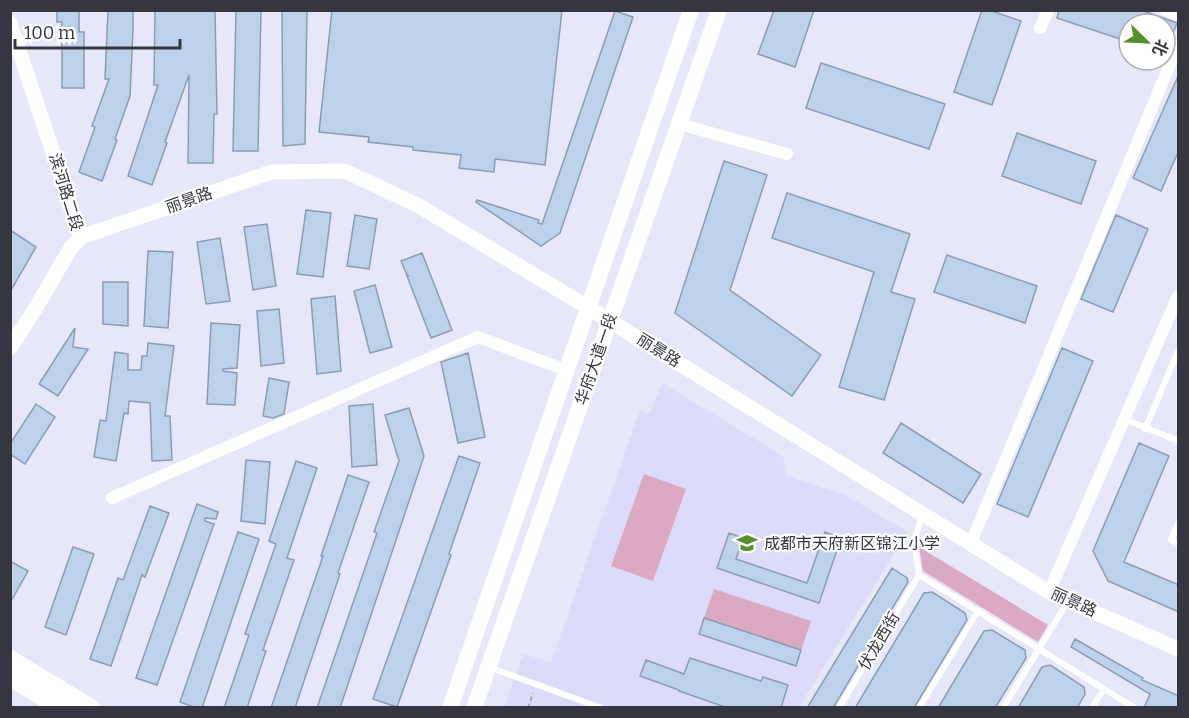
<svg xmlns="http://www.w3.org/2000/svg" width="1189" height="718" font-family="Bitter,'Noto Sans SC',serif">
  <rect width="100%" height="100%" fill="#e7e7fa"/>
  <path fill="#dcdcfa" d="M662,383L783,456L786,475L845,495L908,532L799,707L504,708L523,654L551,662L640,410L649,414Z"/>
  <path fill="#dba9c3" d="M644,474L686,489L653,581L611,566Z
    M919,547L1048,625L1038,642L923,571Z
    M714,589L811,621L801,650L704,618Z"/>
  <path fill="#bdd1ea" stroke="#8b9db5" stroke-width="1.5" d="M57,10H79V32H84V88H62V22H57Z
    M108,10H133V30L130,96L115,139L117,140L102,181L79,172L95,127L92,126L109,79H105Z
    M155,10H215L217,114H214L213,163H188L189,75L165,142L167,143L152,185L128,176L158,85H154Z
    M236,10H261L258,151H233Z
    M282,10H307L305,144L283,146Z
    M332,10H562L545,165L495,159L494,172L459,168L461,155L413,150V147L368,142L369,137L319,132Z
    M774,10H814L795,67L758,54Z
    M982,10H989L1021,21L992,105L954,92Z
    M1059,10H1141L1177,23L1167,49H1165V24H1129V42L1057,18Z
    M615,11L633,17L560,233L541,246L476,202L477,200L539,220L538,223L542,224Z
    M821,63L945,104L929,149L806,108Z
    M1179,74V150L1161,191L1133,178Z
    M1017,133L1096,161L1081,204L1002,176Z
    M724,161L767,175L730,290L821,355L792,396L675,313Z
    M787,193L910,234L891,292L915,299L884,400L839,387L874,272L772,238Z
    M306,210L331,213L323,277L297,274Z
    M355,215L377,219L369,269L347,266Z
    M1116,215L1148,229L1113,312L1081,299Z
    M267,224L276,286L253,290L244,227Z
    M10,230L36,247L10,292Z
    M220,238L230,301L206,304L197,242Z
    M148,251L173,252L168,328L144,326Z
    M422,253L452,330L431,338L407,276H409L407,275L401,261Z
    M947,255L1037,286L1025,323L934,292Z
    M103,282H128V326L103,324Z
    M375,285L392,347L370,353L354,291Z
    M335,296L341,371L317,374L311,299Z
    M279,309L284,363L261,366L257,311Z
    M211,323L240,325L237,368L223,369V371L237,373L235,405L207,404Z
    M75,328L73,347L88,349L58,396L39,384Z
    M148,343L174,346L165,416H170L172,460L152,461L150,403L129,401L128,414L124,413L116,461L94,457L100,420L106,421L115,352L128,354V370H141L142,356H147Z
    M1062,348L1093,361L1028,517L997,504Z
    M468,353L485,437L458,443L441,362Z
    M269,378L289,382L284,414L273,418L263,416Z
    M36,404L55,417L25,464L10,454V444Z
    M373,404L377,465L352,467L349,406Z
    M409,408L424,456L340,708H317L377,533L374,532L399,461L385,415Z
    M901,423L981,474L963,503L883,453Z
    M1139,443L1169,456L1124,562L1179,585V612L1108,581L1093,551Z
    M459,456L480,463L449,554L451,555L397,707L373,699Z
    M246,460L270,462L265,524L241,521Z
    M296,461L317,468L287,558L294,560L263,650L266,651L247,708H224L249,635L245,634L276,544L269,541Z
    M348,475L369,482L338,573L340,574L295,708H271L323,556H321Z
    M197,504L218,512L216,519L205,518V521L214,524L157,685L136,678Z
    M150,506L169,513L145,577L142,575L111,666L90,659L118,578L123,580Z
    M238,532L259,539L202,708H196L180,702Z
    M825,532L841,538L819,603L717,568L729,533L743,538L736,559L807,583Z
    M73,547L94,554L66,635L45,627Z
    M10,561L28,571L10,603Z
    M892,568L907,578L908,582L833,708H807Z
    M932,592L965,613L967,620L914,708H855L924,593Z
    M704,618L801,650L796,666L699,634Z
    M992,630L1025,650L1026,658L995,708H938L984,631Z
    M1075,639L1143,678L1142,680L1179,696V708H1144L1150,694L1071,647Z
    M690,658L761,681L763,677L788,685L781,708H728L679,691V690L640,676L646,660L684,674Z
    M1050,665L1084,687L1085,694L1077,708H1018L1042,667Z"/>
  <g fill="none" stroke-linecap="round" stroke-linejoin="round">
    <path stroke="#a9a9ba" stroke-width="2" stroke-dasharray="4.5 3" stroke-linecap="butt" d="M528,708L533,693"/>
    <path stroke="#fff" stroke-width="6" d="M1125,419L1178,441
      M1145,429L1178,351
      M922,516L914,541L919,575L1135,708
      M1178,523L1171,540L1178,543
      M489,667L601,708
      M839,708L919,575
      M919,708L978,611
      M1003,708L1068,601
      M1092,708L1104,689"/>
    <path stroke="#fff" stroke-width="12" d="M1165,10L1178,15
      M1040,28L1048,10
      M679,124L787,154
      M112,498L478,337L566,370
      M971,543L1178,45
      M1049,592L1178,296"/>
    <path stroke="#fff" stroke-width="15" d="M10,23L81,237L70,249L37,306L10,348
      M81,237L272,172L345,171L419,206L589,308L1049,592L1178,649"/>
    <path stroke="#fff" stroke-width="16" d="M450,708L691,10
      M474,708L719,10"/>
    <path stroke="#fff" stroke-width="18" d="M10,659L91,708
      M10,677L61,708"/>
  </g>
  <defs>
    <g id="school-bare" transform="scale(1.62)"><path d="M0-5L7-2L0 1L-7-2ZM-4 1L0 2.5L4 1V4Q0 6-4 4Z" fill="#55902d" stroke="#fff" stroke-width="2.5" paint-order="stroke"/></g>
  </defs>
  <g fill-rule="evenodd">
    <use href="#school-bare" x="747" y="543"/>
  </g>
  <g text-anchor="middle" dominant-baseline="central" stroke-width="4.5" stroke-linejoin="round" paint-order="stroke">
    <g font-size="16" fill="#363641" stroke="#fff">
      <text transform="translate(66 192) rotate(73)">滨河路二段</text>
      <text transform="translate(189 200) rotate(-19)">丽景路</text>
      <text transform="translate(659 350) rotate(32)">丽景路</text>
      <text transform="translate(596 359) rotate(-71)">华府大道一段</text>
      <text transform="translate(1074 602) rotate(24)">丽景路</text>
      <text transform="translate(879 641) rotate(-59)">伏龙西街</text>
    </g>
    <g font-size="16" fill="#363641" stroke="#fff" text-anchor="start">
      <text x="764" y="543">成都市天府新区锦江小学</text>
    </g>
  </g>
  <rect width="1189" height="718" fill="none" stroke="#363641" stroke-width="24"/>
  <g transform="translate(1147 42) rotate(114)"><circle r="28" fill="#ffffff" stroke="#afafb3" stroke-width="1.5"/>
  <path d="M0-4.5L10 22L0 15L-10 22Z" fill="#55902d"/>
  <text y="-9" font-size="16" font-weight="bold" text-anchor="middle" fill="#363641">北</text>
  </g>
  <path d="M15 39v9h165v-9" fill="none" stroke="#363641" stroke-width="3"/>
  <text x="24" y="39" font-size="18" fill="#363641" stroke="#ffffff" stroke-width="4.5" paint-order="stroke">100 m</text>
</svg>
